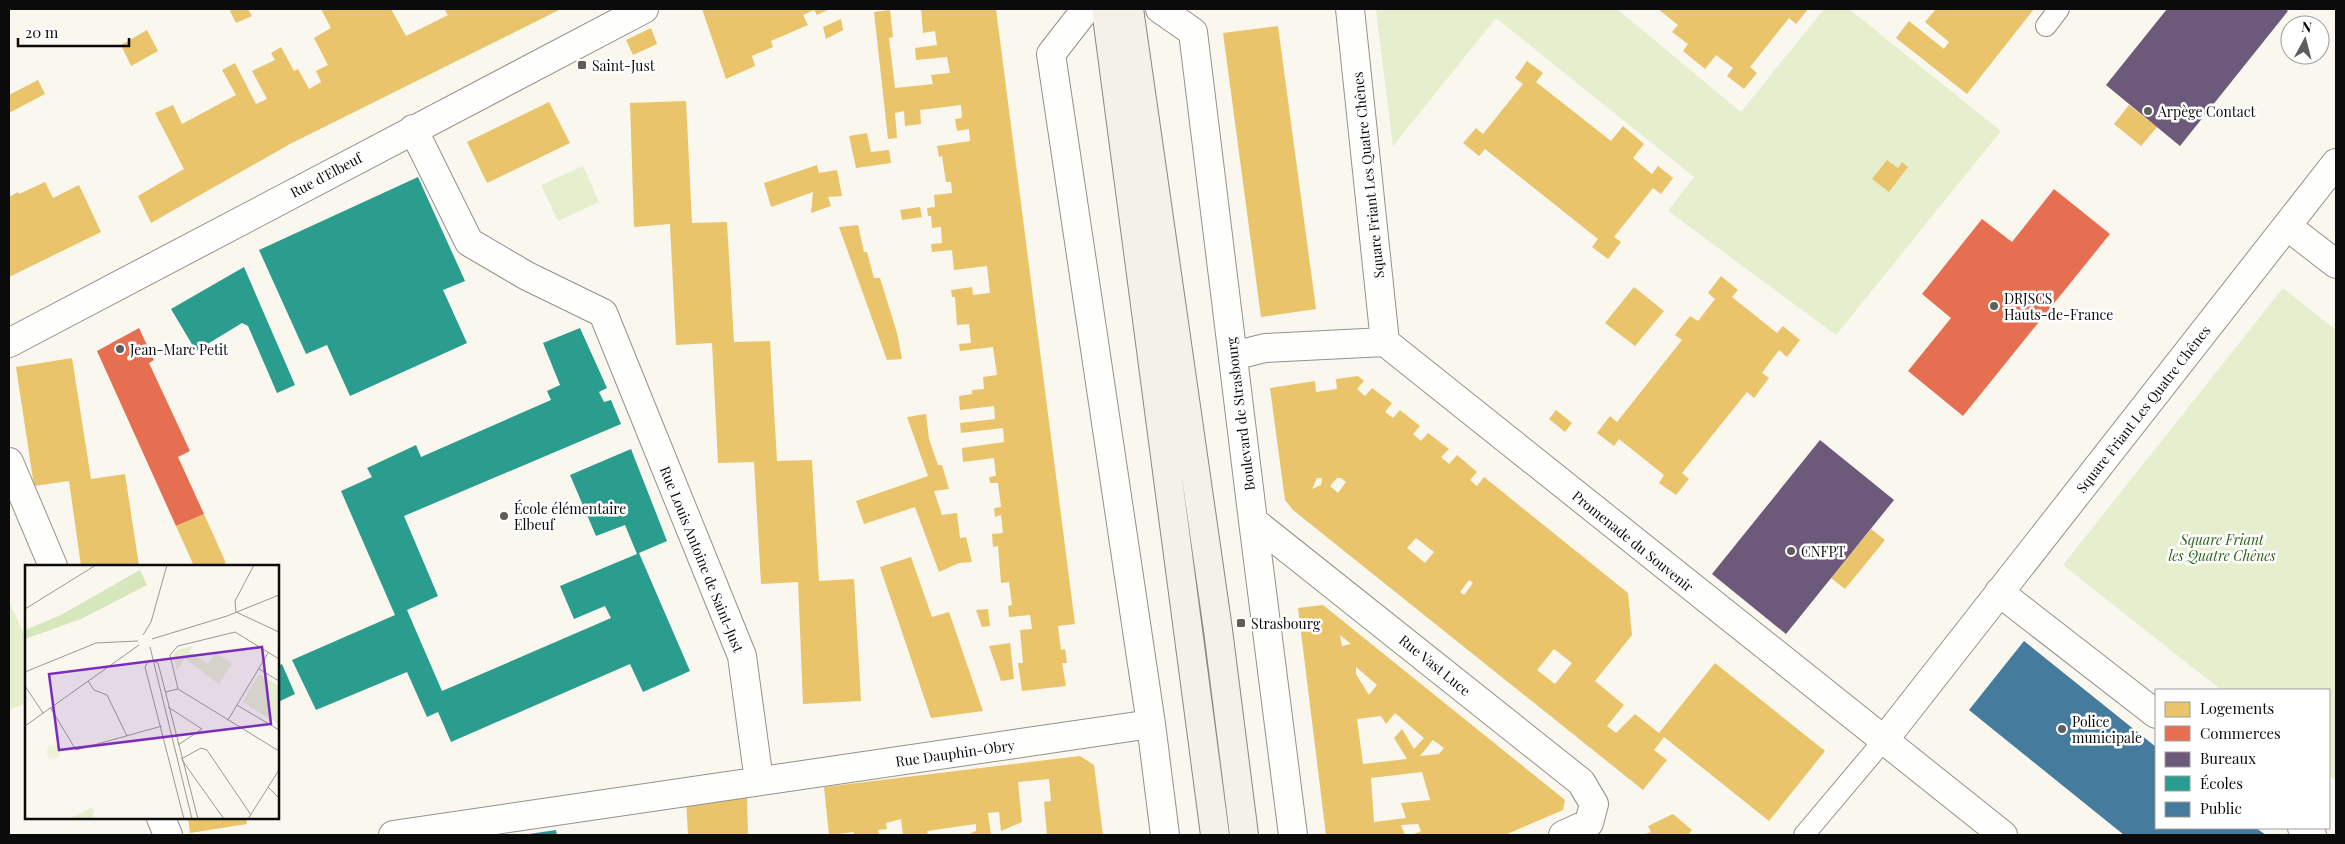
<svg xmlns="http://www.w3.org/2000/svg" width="2345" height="844" font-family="'Playfair Display',serif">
  <rect width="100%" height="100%" fill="#faf7ee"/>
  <path fill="#e5efce" d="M1376,9H1617L1741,112L1824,9H1849L2001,131L1836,335L1668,211L1694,177L1496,18L1393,146Z
    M583,166L599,202L558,221L541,185Z
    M2283,288L2336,330V781L2329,775V690H2221L2063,565Z
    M9,601L26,639V703L9,710Z"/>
  <path fill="#e9c46a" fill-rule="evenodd" d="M229,9H248L252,16L236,23Z
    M321,9H391L406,36L448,15L444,9H561L290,144L151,223L138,196L184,169L155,113L173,105L182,124L236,95L222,70L235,63L256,104L267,99L252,71L275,60L271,53L281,47L294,71L298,69L309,89L321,82L316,71L328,65L314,38L331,28Z
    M702,9H830L817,15L814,10L803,15L808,25L771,41L773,47L752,56L755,66L726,79Z
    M921,9H996L1075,624L1058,626L1061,650L1065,649L1067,663H1062L1066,686L1022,691L1018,663H1023L1020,630L1032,629L1030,615L1009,617L1008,606L1012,605L1009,582L1001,583L998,546L993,547L992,534L1003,533L1001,515L995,517L994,508L1001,507L998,483H990L989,477L996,476L994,458L963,462L962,448L1004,442L1003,428L961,433L960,423L995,419L994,406L960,410L959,396L972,394V390L984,389L983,377L997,375L993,347L960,351L959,344L971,343L969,324L957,325L955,297H952L951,290L972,287L973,295L990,293L987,266L954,270L952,250L932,252L931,244L942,243L941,227L932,228L931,216H928L927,208L935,207L934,195L952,193L951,182H946L942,156L939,157L937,146L970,141L969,129L957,131L955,119L962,118L961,105L920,110L921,124L905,126L904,111L895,113L897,138L888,139L874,12L890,10L893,37L889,38L895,88L933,84L931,75L950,73L947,57L916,60L915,48L937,45L935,31L923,33Z
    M1658,9H1808L1796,24L1789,18L1750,67L1757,73L1744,89L1727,76L1733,68L1716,55L1705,69L1683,51L1688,44L1672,32L1678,25Z
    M1936,9H2034L1967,94L1896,38L1909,21L1944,49L1949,42L1925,22Z
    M841,19L843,30L826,39L823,27Z
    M1278,26L1316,309L1261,317L1223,33Z
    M651,28L657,44L633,55L626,40Z
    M147,30L158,51L131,66L121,45Z
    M1527,61L1543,73L1536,82L1611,141L1623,126L1644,144L1633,158L1652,174L1658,166L1673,178L1661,194L1653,188L1614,237L1621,242L1608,259L1592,247L1598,239L1485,149L1479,156L1463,143L1476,128L1483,134L1523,84L1515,78Z
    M38,80L45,94L9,113V95Z
    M686,101L692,223L727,222L734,342L770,341L777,461L812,460L819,581L854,579L861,701L803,704L798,582L761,584L754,462L718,463L712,343L676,345L670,224L634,227L630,103Z
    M549,102L570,143L487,183L467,142Z
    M2129,105L2157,127L2141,146L2114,124Z
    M867,133L871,152L889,150L891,163L856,168L849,136Z
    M1887,160L1898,168L1902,162L1908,167L1889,192L1872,179Z
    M817,165L819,173L837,170L842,196L828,197L831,206L811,213L813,192L771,207L764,183Z
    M45,182L53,198L79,185L101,232L9,277V197L18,192L19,194Z
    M920,207L922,217L902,220L900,210Z
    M858,225L864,252H867L874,278H880L897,333L902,359L887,360L839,227Z
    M1721,276L1738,290L1732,297L1777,333L1783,326L1800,340L1787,357L1779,350L1762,373L1769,378L1754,398L1747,392L1682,473L1689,479L1676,495L1659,483L1664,475L1619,439L1614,446L1597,433L1610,416L1617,422L1682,340L1675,335L1690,316L1698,321L1715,299L1708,293Z
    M1634,287L1664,311L1635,346L1605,323Z
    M72,358L91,479L125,474L139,566H81L69,481L34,486L16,367Z
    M1358,376L1364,381L1357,389L1365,396L1372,388L1392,403L1385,412L1393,418L1400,410L1420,426L1413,434L1421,441L1428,433L1449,449L1441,457L1449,464L1457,455L1477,472L1470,480L1477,486L1484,477L1628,593L1632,635L1595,681L1624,705L1607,726L1616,733L1635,714L1659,733L1715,663L1825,751L1769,821L1664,737L1654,750L1667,760L1643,790L1293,510L1285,500L1270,388L1315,381L1316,392L1337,389L1336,379ZM1317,478H1322L1321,485L1312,489ZM1337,478H1341L1346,482L1338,493L1330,486ZM1416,538L1434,552L1425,563L1407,548ZM1469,580L1473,583L1464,595L1460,592ZM1554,649L1572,663L1555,684L1537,670Z
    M1556,410L1572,423L1565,432L1549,419Z
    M926,414L929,439L938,465H942L949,489L934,491L942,515L957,513L960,538L966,537L972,562L959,563L939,572L915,507L864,524L856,501L928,476L907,417Z
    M204,514L226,563L218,566H194L176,526Z
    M1871,529L1885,540L1845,589L1831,578Z
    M911,557L932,617L949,612L983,711L931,718L880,567Z
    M1323,605L1565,800L1563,810L1505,835H1412L1421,831L1418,824L1401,825L1405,835H1326L1298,608ZM1340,635L1351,644L1342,646ZM1356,667L1377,685L1369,695L1356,674ZM1395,713L1424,738L1414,749L1402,729L1394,738L1407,759L1363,764L1357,719L1381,716L1386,724ZM1433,740L1444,748L1439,754L1420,756ZM1422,772L1430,800L1401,803L1406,818L1374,822L1371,778Z
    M988,609L990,626L982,627L976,610Z
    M1010,643L1014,679L1001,681L989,646Z
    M1080,756L1094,765L1103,835H1047L1044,802L1051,801L1049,779L1018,782L1022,822L1001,831L999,812L988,813L991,835H967L976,831V824L927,831L928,835H903L901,819L886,823L887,829L878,830L879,835H854V832L829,835L824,787Z
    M747,797L748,835H688L686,799Z
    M1673,814L1692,830L1688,835H1642L1651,832L1648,826Z
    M188,818H246L247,824L190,833Z"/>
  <path fill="#e76f51" d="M2054,189L2110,234L1963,416L1908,371L1951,318L1922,294L1982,219L2012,242Z
    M139,328L154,360L149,363L190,451L178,457L204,514L176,526L97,351Z"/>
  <path fill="#6d597a" d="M2167,9H2285L2288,11L2180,146L2106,85Z
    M1820,440L1894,500L1786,634L1712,574Z"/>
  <path fill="#2a9d8f" d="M418,177L465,281L443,290L467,343L350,396L327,345L306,354L259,250Z
    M244,267L295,385L277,393L248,326L242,323L196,351L171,309Z
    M580,328L607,388L599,392L604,402L611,400L621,424L404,516L438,596L407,610L442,691L611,618L605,606L574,619L560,586L637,554L625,525L596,536L570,475L631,449L667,541L639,553L690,671L643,692L630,664L451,742L438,712L427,717L407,672L316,710L292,660L395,615L341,491L372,477L367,468L416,445L421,457L551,400L547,391L560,385L543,343Z
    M282,664L295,694L278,702V666Z
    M556,830L557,835H529V834Z"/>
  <path fill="#457b9d" d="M2024,641L2156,747V828H2256L2266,835H2124L1969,710Z"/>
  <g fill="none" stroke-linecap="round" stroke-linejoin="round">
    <g stroke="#93918d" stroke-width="22">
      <path id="lane" d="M2046,26L2059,9
        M1804,835L1884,740"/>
    </g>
    <g stroke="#93918d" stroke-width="30">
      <path id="street" d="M1086,9L1051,54L1151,724L1165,835
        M1160,9L1193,32L1253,521L1293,835
        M1350,9L1385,342
        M413,129L469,242L527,276L603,313L742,656L759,781
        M2287,226L2336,264
        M9,343L644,9
        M1233,356L1265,348L1385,342L2003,835
        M9,462L53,566
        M1253,521L1581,782L1594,804L1589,823L1563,835
        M1999,592L2156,714
        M1884,740L2336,163
        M161,818L168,835
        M2302,828L2312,835
        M393,835L1151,724"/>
    </g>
    <g stroke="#898884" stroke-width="30">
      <path id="secondary" d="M1106,9L1215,835
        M1129,9L1218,630L1244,835"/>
    </g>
    <use href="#lane" stroke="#fefefc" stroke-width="20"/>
    <use href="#street" stroke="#fefefc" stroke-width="28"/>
    <use href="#secondary" stroke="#f4f2e8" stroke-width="28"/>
  </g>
  <g fill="#5f5e5a" stroke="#fff" stroke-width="2">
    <rect x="577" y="60" width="10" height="10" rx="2.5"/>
    <circle cx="2148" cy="111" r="5"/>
    <circle cx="1994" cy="306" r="5"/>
    <circle cx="120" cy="349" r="5"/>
    <circle cx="504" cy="516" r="5"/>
    <circle cx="1791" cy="551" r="5"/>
    <rect x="1236" y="618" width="10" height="10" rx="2.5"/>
    <circle cx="2062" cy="729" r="5"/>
  </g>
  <g text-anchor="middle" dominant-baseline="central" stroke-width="5" stroke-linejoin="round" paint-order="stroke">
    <g font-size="14" fill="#0b0b0b" stroke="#fff" text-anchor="start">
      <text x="592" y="65">Saint-Just</text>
      <text x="2158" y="111">Arpège Contact</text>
      <text x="2004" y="298">DRJSCS<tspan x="2004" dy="16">Hauts-de-France</tspan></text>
      <text x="130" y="349">Jean-Marc Petit</text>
      <text x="514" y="508">École élémentaire<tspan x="514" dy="16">Elbeuf</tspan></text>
      <text x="1801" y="551">CNFPT</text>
      <text x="1251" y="623">Strasbourg</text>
      <text x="2072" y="721">Police<tspan x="2072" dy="16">municipale</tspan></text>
    </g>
    <g font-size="14" fill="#0b0b0b" stroke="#fff">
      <text transform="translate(326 175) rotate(-28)">Rue d'Elbeuf</text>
      <text transform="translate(1368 175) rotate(-96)">Square Friant Les Quatre Chênes</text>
      <text transform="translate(2143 409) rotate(-52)">Square Friant Les Quatre Chênes</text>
      <text transform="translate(1240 414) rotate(-97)">Boulevard de Strasbourg</text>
      <text transform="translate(1633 541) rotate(39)">Promenade du Souvenir</text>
      <text transform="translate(702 559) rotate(68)">Rue Louis Antoine de Saint-Just</text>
      <text transform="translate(1435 665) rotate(39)">Rue Vast Luce</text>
      <text transform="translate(955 753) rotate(-8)">Rue Dauphin-Obry</text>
    </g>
    <g font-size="14" font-style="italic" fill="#2f631b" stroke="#fff">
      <text x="2222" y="539">Square Friant<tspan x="2222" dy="16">les Quatre Chênes</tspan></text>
    </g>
  </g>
  <g transform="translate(25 565)">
    <rect width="254" height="254" fill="#faf7ee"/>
    <path d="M168,81L164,87L183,99L190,88L207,98L194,119L160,94L152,106L148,90L152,85ZM234,109L254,121V159L217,137ZM66,243L69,246L67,254H44Z" fill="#e5efce"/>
    <path d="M115,5L122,20L56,54L0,74V65L36,50Z" fill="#d6e7bb"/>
    <path d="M21 187a7 7 0 1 1 14 0a7 7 0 1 1-14 0Z" fill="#eef3d7"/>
    <path fill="none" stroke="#9a9993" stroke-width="1" d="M0,44L71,0M211,47L210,36L229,0M211,47L254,67M118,70L126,57L142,0M127,74L202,51L254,30M125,82L167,254M124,95L120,102L159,254M128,96L133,98L173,254M234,104L254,116M0,107L71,78L113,76M63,116L69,125L82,130L102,171M0,121L18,148M153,124L145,90L153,81L210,67L254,94M140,127L153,124L254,186M212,140L254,165M25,142L51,185L137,161M143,142L177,164L153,180M203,155L243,88M0,161L114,80M156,194L176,183L182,185L226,250M157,195L199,254M243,222L254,233M223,254L254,205"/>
    <path fill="#7b2cbf" fill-opacity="0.15" stroke="#7b2cbf" stroke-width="2.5" d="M237,82L246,159L34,185L24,109Z"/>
    <rect width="254" height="254" fill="none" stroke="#0b0b0b" stroke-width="2.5"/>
  </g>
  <rect width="2345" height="844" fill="none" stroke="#0b0b0b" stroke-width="20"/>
  <rect x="2155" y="689" width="175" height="140" fill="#ffffff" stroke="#9d9d9d"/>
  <rect x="2165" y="702" width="25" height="15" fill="#e9c46a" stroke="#9d9d9d"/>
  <text x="2200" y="714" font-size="15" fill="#0b0b0b">Logements</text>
  <rect x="2165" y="726" width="25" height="15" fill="#e76f51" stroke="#9d9d9d"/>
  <text x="2200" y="739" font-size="15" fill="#0b0b0b">Commerces</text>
  <rect x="2165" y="752" width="25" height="15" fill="#6d597a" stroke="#9d9d9d"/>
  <text x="2200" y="764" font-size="15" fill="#0b0b0b">Bureaux</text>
  <rect x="2165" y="776" width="25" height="15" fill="#2a9d8f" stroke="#9d9d9d"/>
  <text x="2200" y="789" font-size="15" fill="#0b0b0b">Écoles</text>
  <rect x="2165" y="802" width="25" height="15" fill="#457b9d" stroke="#9d9d9d"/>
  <text x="2200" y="814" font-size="15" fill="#0b0b0b">Public</text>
  <g transform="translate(2305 40) rotate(7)"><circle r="24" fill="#ffffff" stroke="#9d9d9d"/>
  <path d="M0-4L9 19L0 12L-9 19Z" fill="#5f5e5a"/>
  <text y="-8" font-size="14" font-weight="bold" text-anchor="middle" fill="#0b0b0b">N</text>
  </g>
  <path d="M18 38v8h111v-8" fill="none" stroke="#0b0b0b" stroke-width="2.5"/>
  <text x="25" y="38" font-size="15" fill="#0b0b0b" stroke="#ffffff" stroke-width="4" paint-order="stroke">20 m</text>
</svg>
